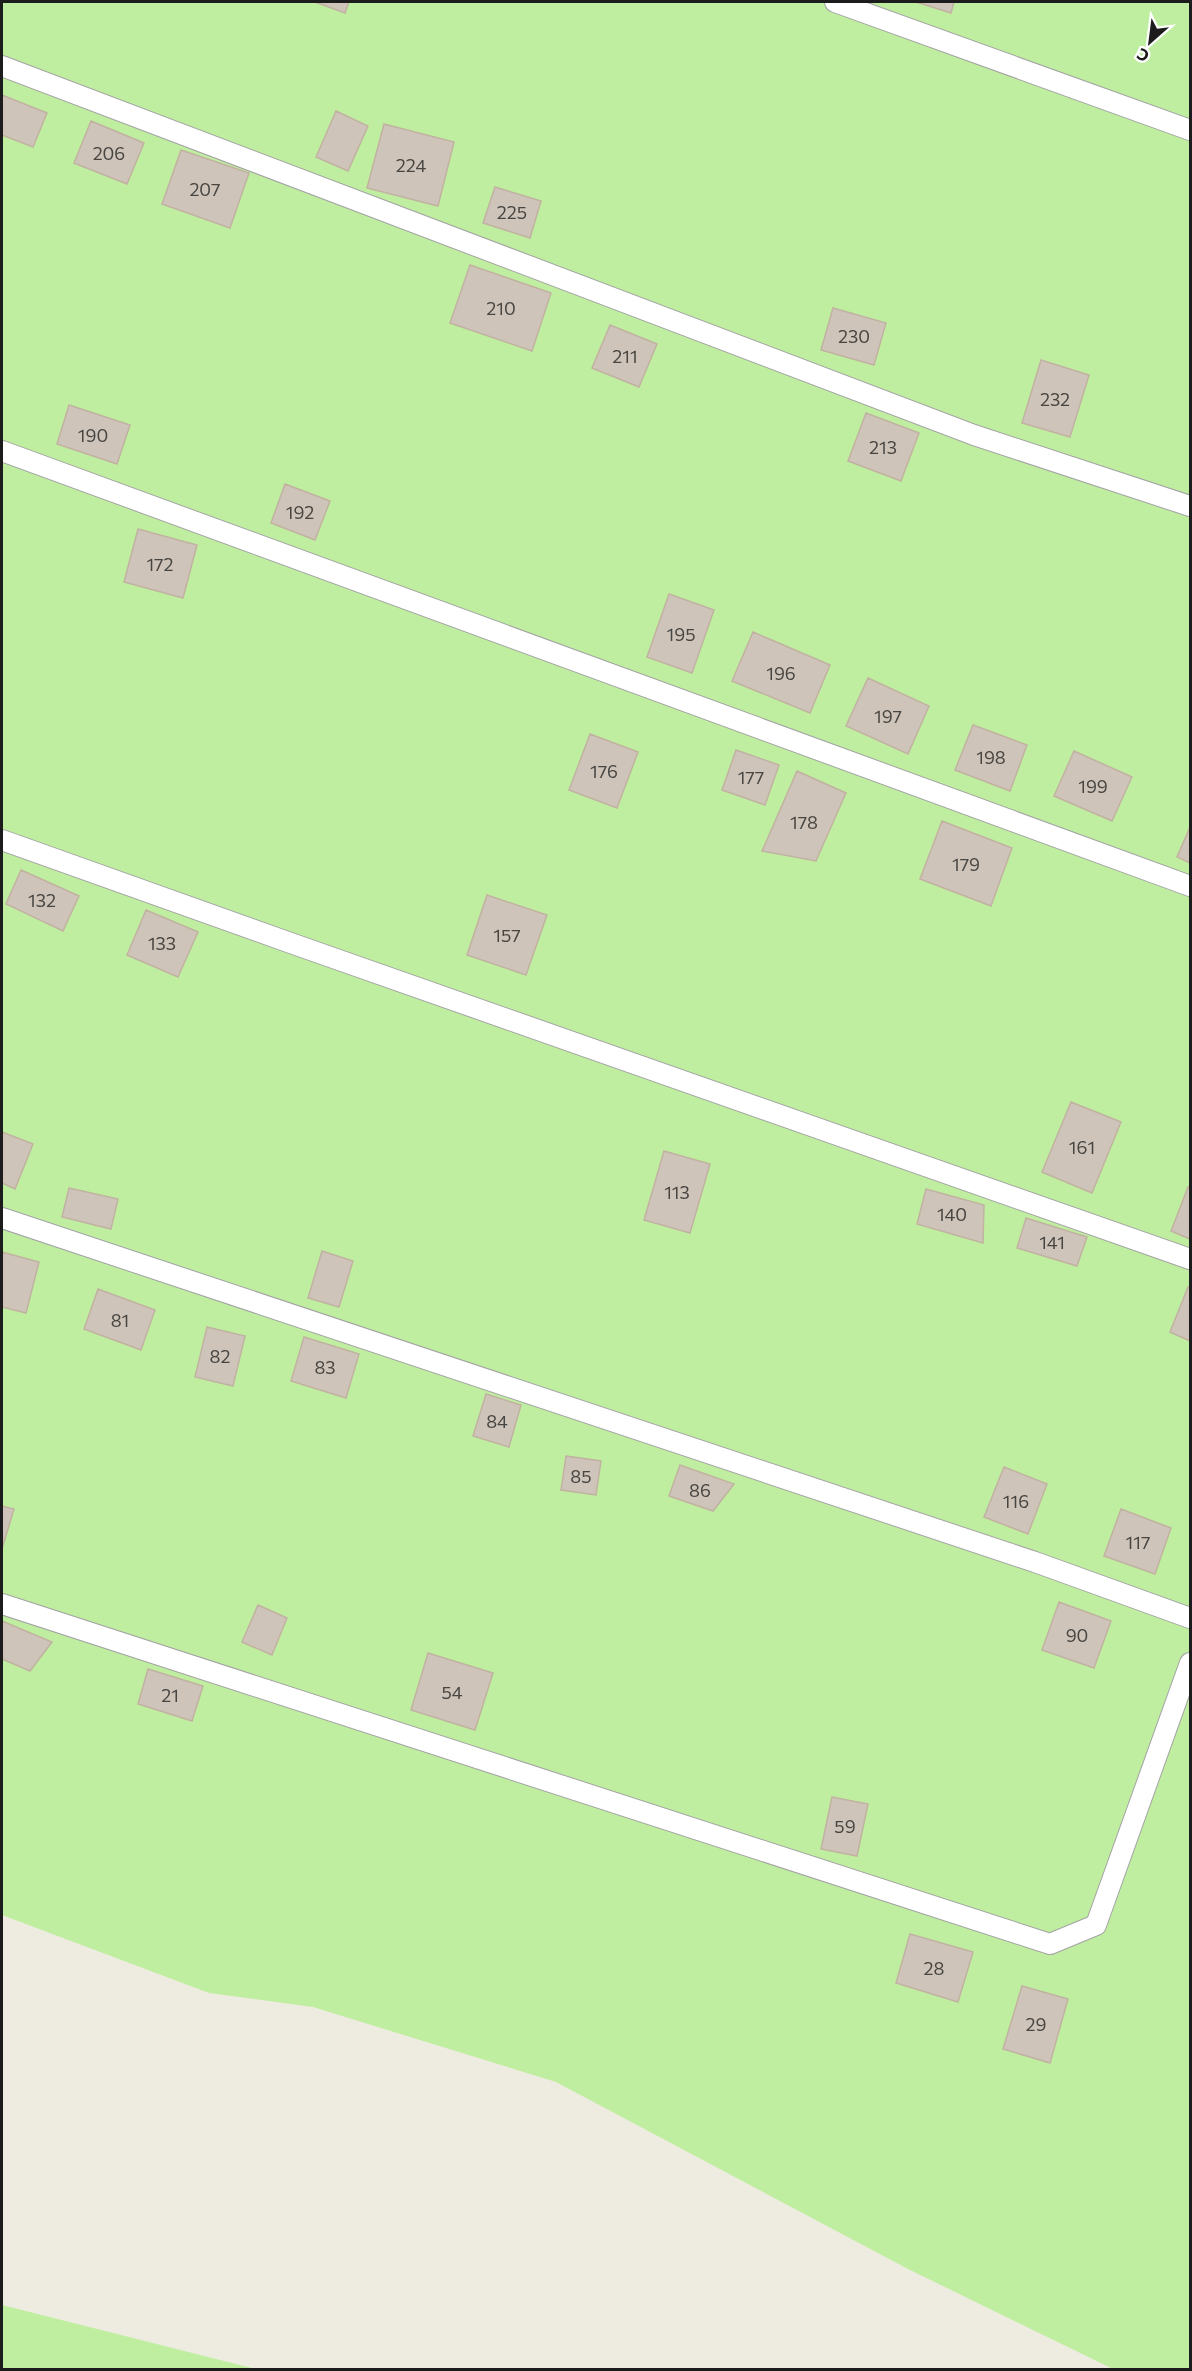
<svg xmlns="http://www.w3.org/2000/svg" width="1192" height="2371" font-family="Commissioner,sans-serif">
  <rect width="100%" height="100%" fill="#eeebe0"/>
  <path fill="#c0eea0" d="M2,2H1190V2369H1113L908,2269L556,2082L313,2007L209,1993L2,1915Z
    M2,2305L256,2369H2Z"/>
  <path fill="#cec4b9" stroke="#c1b2a1" stroke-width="1.5" d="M315,2H349L345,13Z
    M916,2H954L951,13Z
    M2,95L47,113L33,147L2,135Z
    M336,111L368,126L348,171L316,157Z
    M91,121L144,143L127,184L74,163Z
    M384,124L454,142L438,206L367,188Z
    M181,150L249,173L230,228L162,204Z
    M495,187L541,201L530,238L483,223Z
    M470,265L551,293L532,351L450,323Z
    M833,308L886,323L874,365L821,350Z
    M610,325L657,344L639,387L592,368Z
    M1041,360L1089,375L1070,437L1022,423Z
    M69,405L130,425L117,464L57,444Z
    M866,413L919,433L901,481L848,461Z
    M285,484L330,501L315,540L271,523Z
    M138,529L197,545L183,598L124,582Z
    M669,594L714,610L692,673L647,657Z
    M753,632L830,665L810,713L732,681Z
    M868,678L929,706L908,754L846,726Z
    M973,725L1027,745L1010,791L955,770Z
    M590,734L638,752L617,808L569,790Z
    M736,750L779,765L765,805L722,790Z
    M1074,751L1132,777L1112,821L1054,796Z
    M797,771L846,793L816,861L762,851Z
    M942,821L1012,848L991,906L920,879Z
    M1190,827V863L1177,857Z
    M21,870L79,896L63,931L6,904Z
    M487,895L547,915L526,975L467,955Z
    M146,910L198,932L178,977L127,955Z
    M1071,1102L1121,1122L1092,1193L1042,1172Z
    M2,1132L33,1144L15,1189L2,1183Z
    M664,1151L710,1164L690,1233L644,1220Z
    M1188,1187L1190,1188V1239L1171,1231Z
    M69,1188L118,1199L111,1229L62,1217Z
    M926,1189L984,1205L983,1243L917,1224Z
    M1026,1218L1087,1237L1077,1266L1017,1248Z
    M322,1251L353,1261L339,1307L308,1298Z
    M2,1252L39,1262L26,1313L2,1307Z
    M1188,1287L1190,1288V1341L1170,1332Z
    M98,1289L155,1310L141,1350L84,1329Z
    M207,1327L245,1336L233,1386L195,1377Z
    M304,1337L359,1354L346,1398L291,1381Z
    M486,1394L521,1405L509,1447L473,1436Z
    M566,1456L601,1461L596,1495L561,1490Z
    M680,1465L734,1484L713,1511L669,1496Z
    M1004,1467L1047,1484L1028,1534L984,1517Z
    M2,1506L14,1509L2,1549Z
    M1121,1509L1171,1528L1155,1574L1104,1556Z
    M1059,1602L1111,1621L1094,1668L1042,1650Z
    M258,1605L287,1618L272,1655L242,1642Z
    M2,1621L52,1642L30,1671L2,1659Z
    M428,1653L493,1673L475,1730L411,1710Z
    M148,1669L203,1686L192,1721L138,1704Z
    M832,1797L868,1804L857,1856L821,1849Z
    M910,1934L973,1952L958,2002L896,1983Z
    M1022,1986L1068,1999L1050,2063L1003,2049Z"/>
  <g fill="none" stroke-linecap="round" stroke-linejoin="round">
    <g stroke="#a3a3a3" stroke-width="22">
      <path id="service" d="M835,2L1190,130
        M2,66L974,435L1190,506
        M2,451L1190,886
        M2,840L285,941L1190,1259
        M2,1218L1035,1562L1190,1618
        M2,1604L1050,1944L1096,1925L1190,1663"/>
    </g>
    <use href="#service" stroke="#fff" stroke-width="20"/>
  </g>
  <g text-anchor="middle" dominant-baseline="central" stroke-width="4.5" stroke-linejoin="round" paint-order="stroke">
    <g font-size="18" fill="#484643">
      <text x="109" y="153">206</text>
      <text x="411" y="165">224</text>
      <text x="205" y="189">207</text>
      <text x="512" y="212">225</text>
      <text x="501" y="308">210</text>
      <text x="854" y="336">230</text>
      <text x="625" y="356">211</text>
      <text x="1055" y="399">232</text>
      <text x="93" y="435">190</text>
      <text x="883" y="447">213</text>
      <text x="300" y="512">192</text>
      <text x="160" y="564">172</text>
      <text x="681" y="634">195</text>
      <text x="781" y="673">196</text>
      <text x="888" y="716">197</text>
      <text x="991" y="757">198</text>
      <text x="604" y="771">176</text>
      <text x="751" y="777">177</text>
      <text x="1093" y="786">199</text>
      <text x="804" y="822">178</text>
      <text x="966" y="864">179</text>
      <text x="42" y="900">132</text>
      <text x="507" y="935">157</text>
      <text x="162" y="943">133</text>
      <text x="1082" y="1147">161</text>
      <text x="677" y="1192">113</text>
      <text x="952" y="1214">140</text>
      <text x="1052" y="1242">141</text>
      <text x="120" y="1320">81</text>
      <text x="220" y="1356">82</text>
      <text x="325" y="1367">83</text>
      <text x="497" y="1421">84</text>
      <text x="581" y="1476">85</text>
      <text x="700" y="1490">86</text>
      <text x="1016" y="1501">116</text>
      <text x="1138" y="1542">117</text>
      <text x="1077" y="1635">90</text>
      <text x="452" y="1692">54</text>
      <text x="170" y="1695">21</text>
      <text x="845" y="1826">59</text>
      <text x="934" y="1968">28</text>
      <text x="1036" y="2024">29</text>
    </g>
  </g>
  <rect width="1192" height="2371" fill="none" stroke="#1c1c1c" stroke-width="6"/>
  <g transform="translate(1150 42) rotate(208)" stroke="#ffffff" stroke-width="4.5" paint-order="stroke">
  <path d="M0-4.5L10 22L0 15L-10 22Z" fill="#1c1c1c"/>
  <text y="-9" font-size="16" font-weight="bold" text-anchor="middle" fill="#1c1c1c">С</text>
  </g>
</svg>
